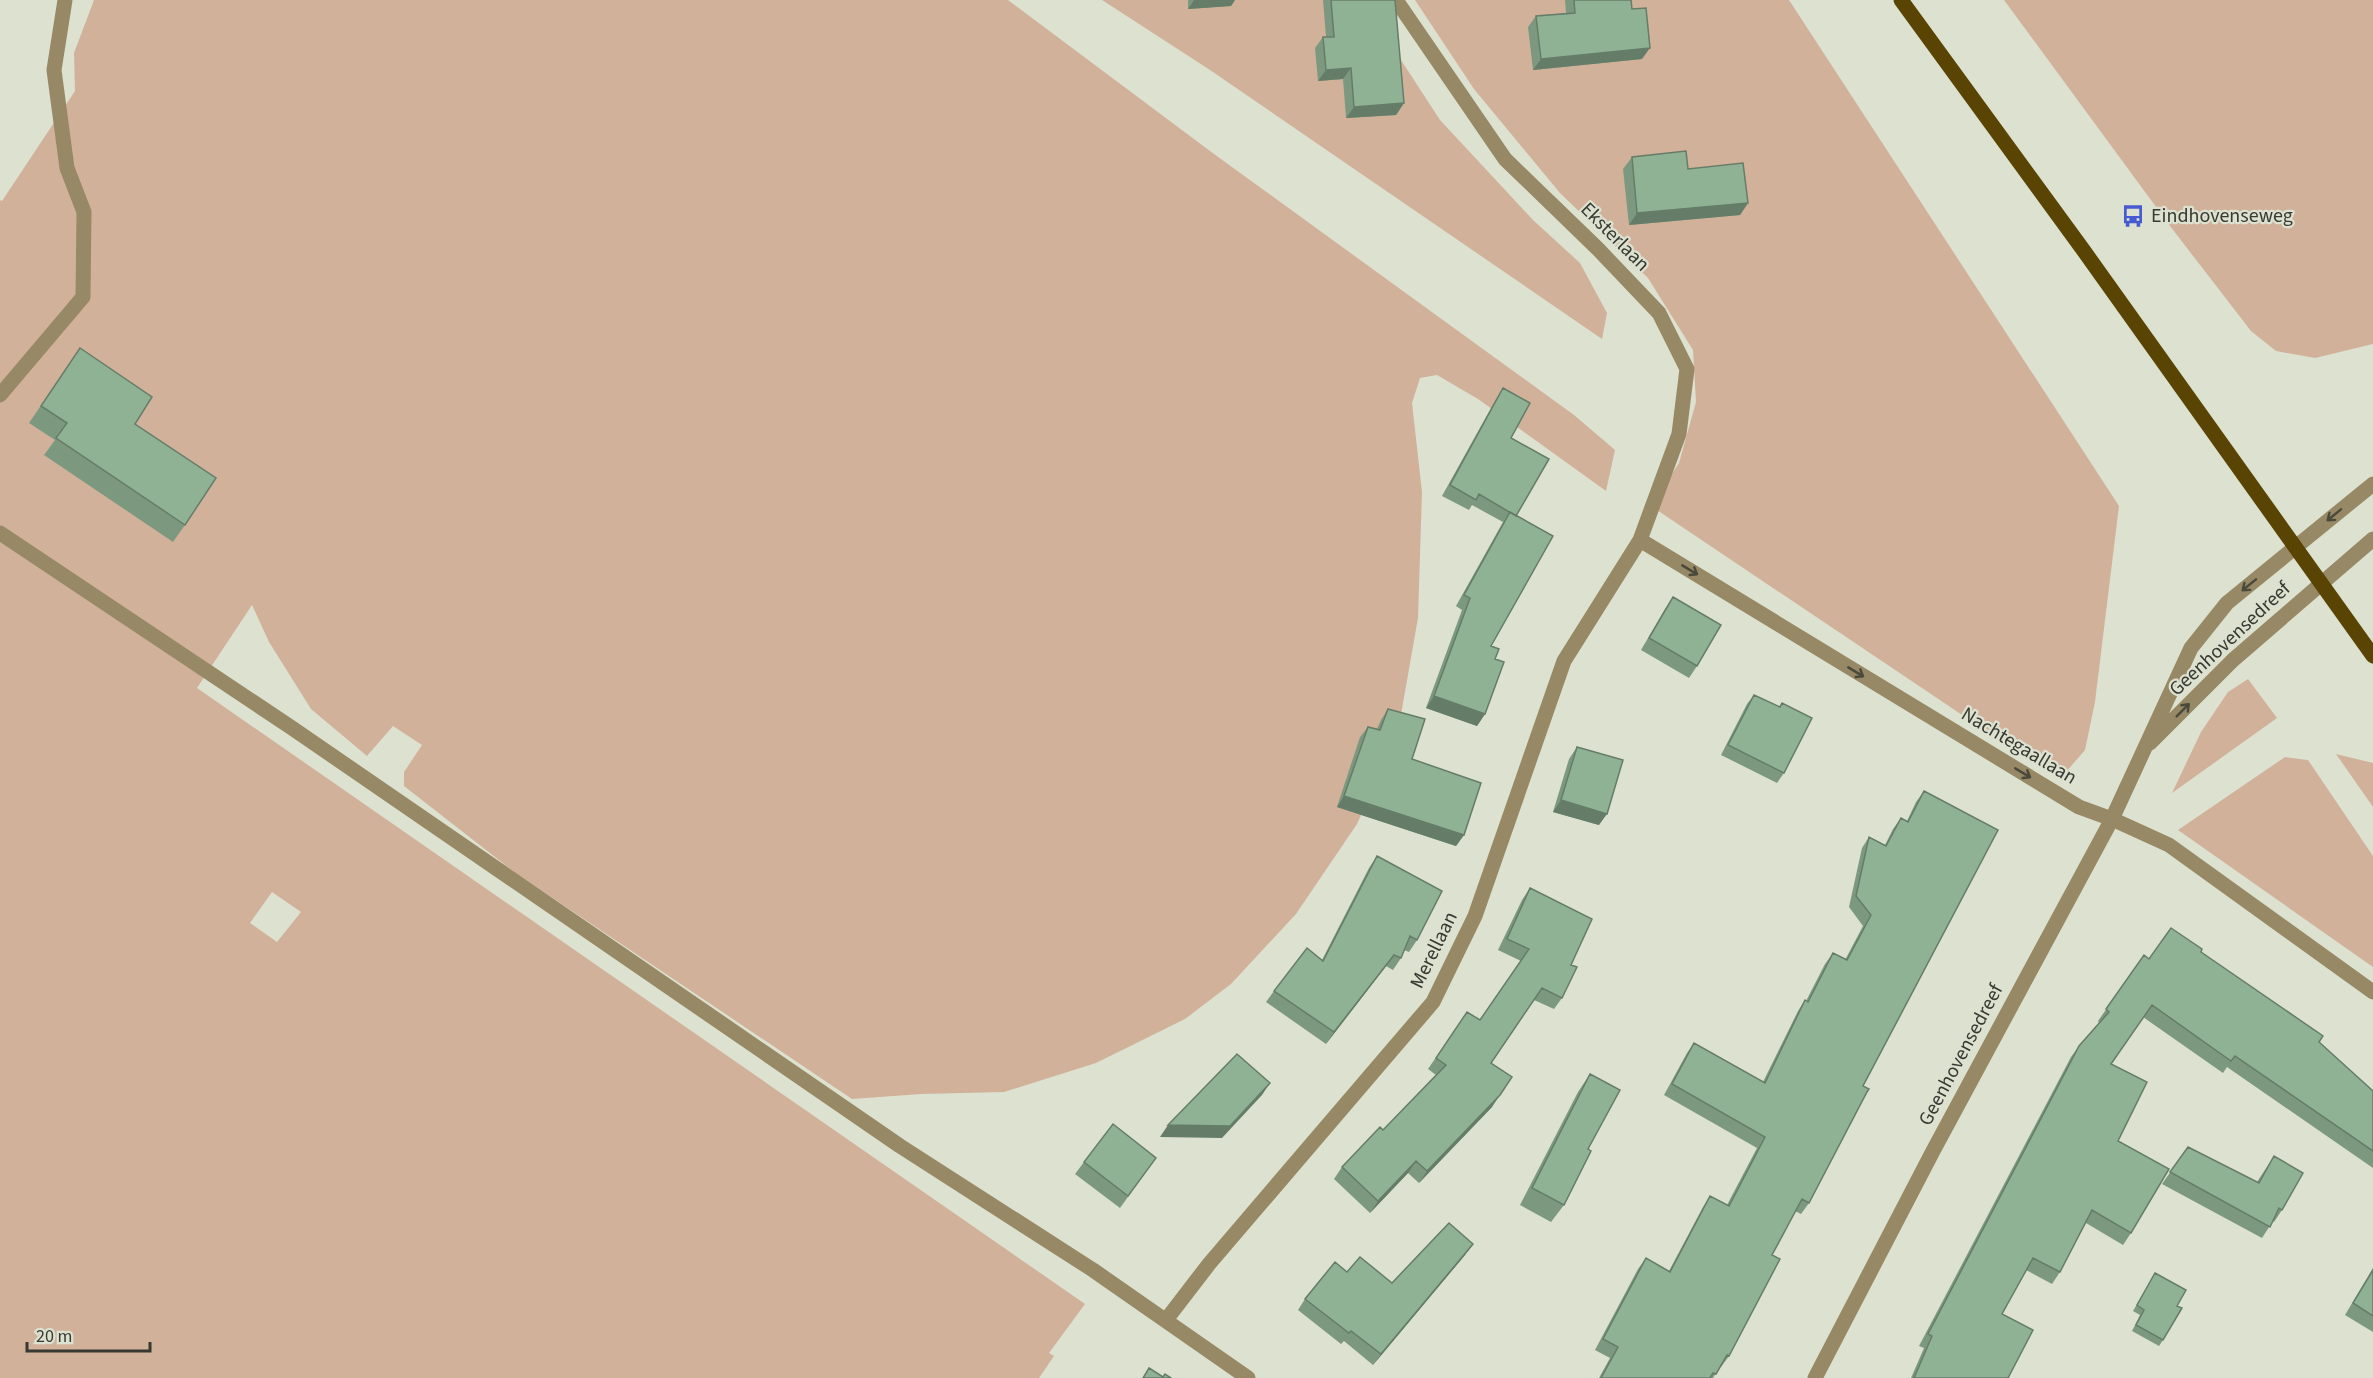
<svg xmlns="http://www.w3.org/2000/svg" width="2373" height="1378" font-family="'Source Sans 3',sans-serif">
  <rect width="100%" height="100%" fill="#dde1cf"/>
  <path fill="#d2b19b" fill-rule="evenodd" d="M94,0H1008L1214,154L1574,415L1615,450L1606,491L1478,399L1437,375L1420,378L1412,403L1422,492L1418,618L1397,737L1357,824L1296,914L1231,984L1185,1019L1096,1063L1004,1092L921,1094L852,1099L514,872L404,786V772L422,745L393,726L367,756L311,709L269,642L252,605L197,688L1085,1304L1049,1353L1054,1356L1039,1378H0V200L2,201L75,91L74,53ZM272,892L301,912L277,942L250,923Z
    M1102,0H1362L1440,120L1533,220L1580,263L1607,313L1602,339L1210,70Z
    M1415,0H1789L2119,506L2095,702L2085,750L2066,772L2035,764L1651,506L1679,463L1696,402L1693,350L1648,278L1560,193L1474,89Z
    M2004,0H2373V344L2315,358L2276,351L2251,331L2170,226Z
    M2248,679L2277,718L2172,793L2201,732L2228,692Z
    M2336,754L2373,763V807Z
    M2285,757L2308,760L2373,856V967L2178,830Z"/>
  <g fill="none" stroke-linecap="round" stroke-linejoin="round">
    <path stroke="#988966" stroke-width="15" d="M0,395L83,297L84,212L67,168L54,70L65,0
      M0,533L292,728L900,1146L1093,1270L1248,1378
      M1640,540L2079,807L2112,819L2169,845L2373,992
      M2150,743L2233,660L2373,539
      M1166,1320L1209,1264L1433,1002L1475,916L1564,661L1640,540L1679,434L1687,369L1659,313L1598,249L1505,159L1396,0
      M1815,1378L1933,1151L2112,819L2191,648L2227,603L2373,484"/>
    <path stroke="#594403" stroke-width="15" d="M1901,0L2084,251L2373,656"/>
  </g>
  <path fill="#7c997f" d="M1188,0H1235L1231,6L1188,9Z
    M1323,0H1395L1404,103L1396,115L1346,118L1343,79L1318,81L1315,48L1323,37H1326Z
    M1565,0H1631L1632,9L1642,59L1533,70L1528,27L1536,16L1566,13Z
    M1632,157L1688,169L1748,203L1740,215L1629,225L1623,169Z
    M80,348L135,424L185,525L173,542L44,455L55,440L29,423Z
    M1503,388L1511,438L1516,516L1491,646L1495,659L1485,714L1477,726L1426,708L1462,610L1456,606L1503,522L1472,505L1469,510L1442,496L1496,399Z
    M1673,597L1697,666L1689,678L1641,650L1665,609Z
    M1754,695L1779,707L1782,703L1784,773L1777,783L1721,755L1747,704Z
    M1388,709L1412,759L1464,835L1456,846L1337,807L1360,737L1368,727L1377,729L1381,720Z
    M1577,747L1599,825L1553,812L1569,759Z
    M1924,791L1863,1086L1809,1203L1801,1214L1795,1211L1772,1255L1729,1356L1721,1367H1720L1713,1378H1599L1610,1358L1595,1350L1638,1269L1646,1258L1669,1271L1703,1207L1710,1196L1727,1205L1757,1148L1664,1095L1687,1053L1694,1043L1763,1082L1798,1011L1805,1000L1806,1001L1825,964L1833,953L1845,960L1863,926L1849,907L1862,848L1869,837L1885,845L1893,829L1901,818L1907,821L1916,802Z
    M1377,856L1417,940L1409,952L1404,950L1401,958L1393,970L1386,966L1326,1044L1266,1002L1274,991L1322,960L1369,868Z
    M1530,888L1571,965L1562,998L1554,1009L1534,1000L1491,1063L1492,1107L1419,1183L1408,1173L1370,1213L1334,1179L1342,1167L1383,1130L1436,1075L1428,1069L1467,1012L1480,1020L1521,961L1498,950L1522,900Z
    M2201,952L2319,1042L2373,1091V1168L2227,1067L2223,1073L2143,1017L2111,1064L2118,1141L2131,1233L2123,1245L2086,1223L2060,1272L2052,1284L2026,1270L2002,1314L2008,1378H1911L1924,1348L1919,1346L2071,1057L2079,1046L2099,1023L2098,1021L2144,955L2149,959Z
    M1590,1074L1588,1149L1564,1205L1551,1222L1520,1205L1578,1092Z
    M2188,1147L2257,1182L2274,1156L2282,1210L2274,1222L2273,1221L2262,1238L2162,1184Z
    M1084,1162L1148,1169L1120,1208L1075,1174Z
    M1465,1255L1373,1365L1344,1341L1341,1344L1298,1310L1305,1299L1347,1272L1392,1283Z
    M2373,1268V1332L2345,1315Z
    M2155,1273L2177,1306L2163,1340L2159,1346L2132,1331L2140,1315L2133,1311Z"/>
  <path fill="#657d68" d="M1194,0H1235L1231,6L1188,9Z
    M1650,48L1642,59L1533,70L1541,59Z
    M1351,68L1343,79L1318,81L1326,70Z
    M1404,103L1396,115L1346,118L1354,107Z
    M1748,203L1740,215L1629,225L1637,213Z
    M1434,696L1485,714L1477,726L1426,708Z
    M1344,796L1464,835L1456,846L1337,807Z
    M1561,800L1607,814L1599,825L1553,812Z
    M1394,955L1386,966L1326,1044L1334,1032Z
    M1270,1083L1262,1095L1222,1138L1160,1137L1168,1125Z
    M1500,1095L1492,1107L1419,1183L1427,1171Z
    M1416,1161L1408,1173L1370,1213L1378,1201Z
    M1473,1244L1465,1255L1373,1365L1381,1354Z"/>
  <path fill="#90b294" stroke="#657d68" stroke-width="1.5" d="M1331,0H1395L1404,103L1354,107L1351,68L1326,70L1323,37H1334Z
    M1574,0H1631L1632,9L1646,8L1650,48L1541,59L1536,16L1575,13Z
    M1686,151L1688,169L1743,163L1748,203L1637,213L1632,157Z
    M80,348L152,397L135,424L216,478L185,525L56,438L67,423L41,406Z
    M1503,388L1530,403L1511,438L1549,459L1516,516L1479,494L1476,500L1450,485Z
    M1510,512L1553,536L1491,646L1499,649L1495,659L1504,662L1485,714L1434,696L1470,598L1464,595Z
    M1673,597L1721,625L1697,666L1649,638Z
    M1754,695L1780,707L1782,703L1812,718L1784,773L1728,745Z
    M1388,709L1425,719L1412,759L1481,783L1464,835L1344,796L1368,727L1380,730Z
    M1577,747L1623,760L1607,814L1561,800Z
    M1924,791L1998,830L1863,1086L1869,1089L1867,1092L1809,1203L1802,1199L1772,1255L1780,1259L1729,1356L1727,1355L1716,1374L1713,1373L1710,1378H1601L1618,1347L1603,1339L1646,1258L1670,1272L1710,1196L1729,1206L1765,1137L1672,1084L1694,1043L1765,1083L1805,1000L1808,1002L1833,953L1847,960L1871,915L1856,896L1869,837L1886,846L1901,818L1908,822Z
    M1377,856L1442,891L1417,940L1410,936L1401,958L1394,955L1334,1032L1274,991L1307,948L1323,961Z
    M1530,888L1592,919L1571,965L1577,967L1562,998L1542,988L1491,1063L1512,1077L1500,1095L1427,1171L1416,1161L1378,1201L1342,1167L1380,1127L1383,1130L1446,1065L1436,1058L1467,1012L1480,1020L1529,949L1507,939Z
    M2171,928L2202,949L2201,952L2323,1036L2319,1042L2373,1091V1151L2235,1056L2231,1061L2152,1005L2111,1064L2147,1082L2118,1141L2169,1169L2131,1233L2092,1210L2060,1272L2033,1258L2002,1314L2033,1330L2008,1378H1914L1932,1336L1928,1334L2079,1046L2109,1012L2106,1009L2144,955L2149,959Z
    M1237,1054L1270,1083L1230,1126L1168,1125Z
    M1590,1074L1620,1090L1588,1149L1591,1151L1564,1205L1532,1188Z
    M1113,1124L1156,1158L1128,1196L1084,1162Z
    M2188,1147L2259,1183L2274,1156L2303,1173L2282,1210L2279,1208L2270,1227L2170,1172Z
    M1449,1223L1473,1244L1381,1354L1351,1331L1349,1333L1305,1299L1335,1262L1347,1272L1360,1257L1392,1283Z
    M2373,1270V1316L2353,1303Z
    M2155,1273L2186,1290L2177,1306L2182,1308L2163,1340L2136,1325L2144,1310L2137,1305Z
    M1149,1368L1163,1377L1165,1374L1171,1378H1143Z"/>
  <defs><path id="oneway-shaft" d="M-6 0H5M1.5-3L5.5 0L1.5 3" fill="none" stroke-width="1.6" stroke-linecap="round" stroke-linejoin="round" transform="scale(1.5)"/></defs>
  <g stroke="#4a493c">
    <use href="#oneway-shaft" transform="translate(2334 515) rotate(141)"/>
    <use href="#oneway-shaft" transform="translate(1690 570) rotate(31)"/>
    <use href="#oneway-shaft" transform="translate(2249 585) rotate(141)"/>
    <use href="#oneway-shaft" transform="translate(1856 672) rotate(31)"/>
    <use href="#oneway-shaft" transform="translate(2183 710) rotate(-45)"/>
    <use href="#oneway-shaft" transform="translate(2023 773) rotate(31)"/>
  </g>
  <defs>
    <g id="bus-bare" transform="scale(1.8)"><path d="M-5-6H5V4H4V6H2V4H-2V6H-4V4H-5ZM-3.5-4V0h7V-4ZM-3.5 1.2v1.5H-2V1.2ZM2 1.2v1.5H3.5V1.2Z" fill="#475bd0" stroke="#dde1cf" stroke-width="2.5" paint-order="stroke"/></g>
  </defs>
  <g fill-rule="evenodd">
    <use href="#bus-bare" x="2133" y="216"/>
  </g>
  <g text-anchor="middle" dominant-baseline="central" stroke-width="4.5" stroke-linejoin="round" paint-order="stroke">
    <g font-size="20" fill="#373932" stroke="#dde1cf" text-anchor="start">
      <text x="2151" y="216">Eindhovenseweg</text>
    </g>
    <g font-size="20" fill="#373932" stroke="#dde1cf">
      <text transform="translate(1615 237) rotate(45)">Eksterlaan</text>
      <text transform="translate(2230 639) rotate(-43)">Geenhovensedreef</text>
      <text transform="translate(2019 746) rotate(31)">Nachtegaallaan</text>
      <text transform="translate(1434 950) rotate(-64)">Merellaan</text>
      <text transform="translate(1961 1055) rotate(-62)">Geenhovensedreef</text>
    </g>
  </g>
  <path d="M27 1342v9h123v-9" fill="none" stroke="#373932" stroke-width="3"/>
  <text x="36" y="1342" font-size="18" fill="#373932" stroke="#dde1cf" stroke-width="4.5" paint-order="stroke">20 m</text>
</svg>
